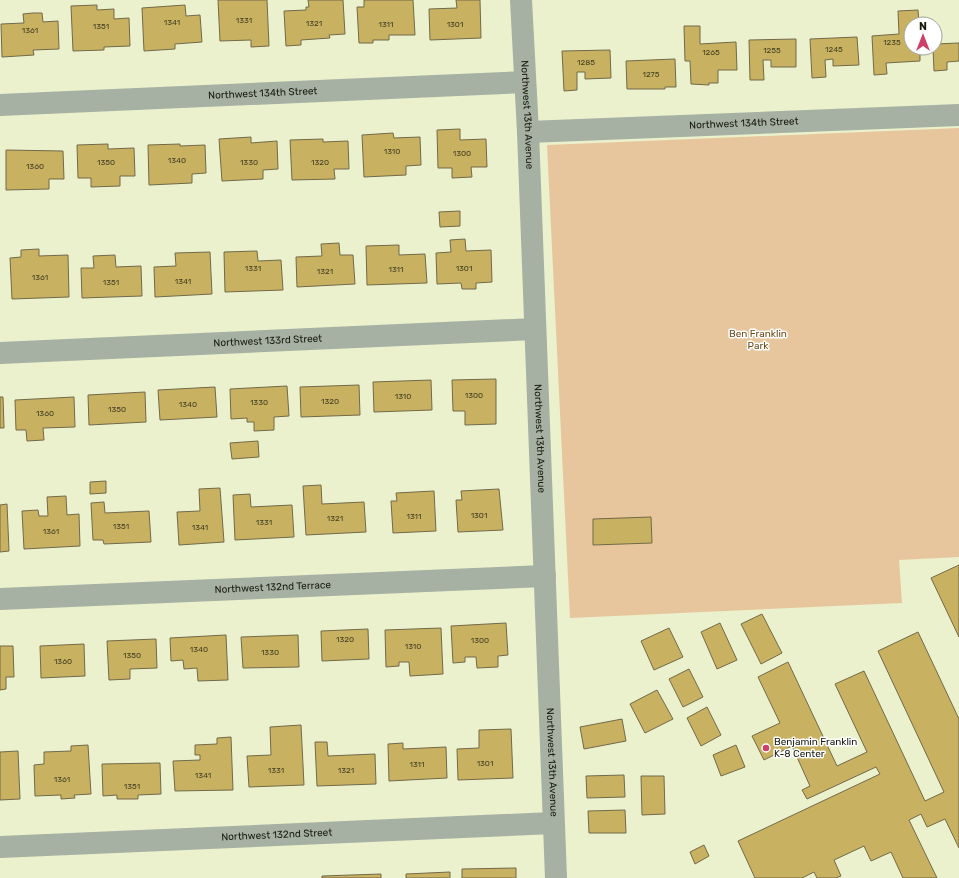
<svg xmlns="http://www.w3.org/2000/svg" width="959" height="878" font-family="Rubik,sans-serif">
  <rect width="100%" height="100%" fill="#eaf1cc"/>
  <path fill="#e7c69d" d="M959,128V557L899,560L902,603L570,618L547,145Z"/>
  <path fill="#c8b261" stroke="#726949" d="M218,0H267L269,46L251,47V40L220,41Z
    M308,0H343L345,34L329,35L330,38L301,40V45L286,46L284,11L306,10V7H309Z
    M364,0H413L415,35H389V40H373V43H359L357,7H364Z
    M456,0H480L481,38L430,40L429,9L457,8Z
    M97,5V10L114,9V19L129,18L130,46L104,47V50L73,51L71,6Z
    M185,5L186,16L200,15L202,42L175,44V49L144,51L142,8Z
    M918,10L919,24H911V48H920V61L886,63L887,74L874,75L872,36L899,34L898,11Z
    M33,13H42L43,22L58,21L59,49L33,50L34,55L2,57L1,24L24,23L23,14Z
    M684,26H700V44L736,42L737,70H718V83H709V85L691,84L690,61H685Z
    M857,37L859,65L833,66V59L825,60L826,77L812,78L810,39Z
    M796,39V67H771V60H763L764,80H750L749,40Z
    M959,43V61L947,62V70L934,71L933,48H935V44Z
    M610,50L611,78L585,79V72H577V90L564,91L562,51Z
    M675,59L676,87H665V89H627L626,61Z
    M460,129V140L486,139L487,167H471L472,177L452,178V168H438L437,130Z
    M393,133L394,138L420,137L421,165L406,166V175L364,177L362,135Z
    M251,137V143L277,141L278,169L263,170V179L222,181L219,139Z
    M323,139V142L348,141L349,169H334L335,179L292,180L290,140Z
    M108,144V149L134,148L135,176H120V186L91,187V178H78L77,145Z
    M180,144V146L205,145L206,173L192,174V183L149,185L148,145Z
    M6,150L63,151L64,179H49V189L6,190Z
    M460,211V226L440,227L439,212Z
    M465,239L466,251L491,250L492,282L476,283V289H462L461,283L437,284L436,253L451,252L450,240Z
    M339,243L340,255H353L355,284L297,287L296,257L322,256L321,244Z
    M399,245V255L425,254L427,283L367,285L366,246Z
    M39,249V256L68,255L69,297L12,299L10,258L21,257V250Z
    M257,251L258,261L281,260L283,290L225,292L224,252Z
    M210,252L212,294L155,297L154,267L176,266L175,253Z
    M115,255L116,267L141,266L142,296L82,298L81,268H94L93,256Z
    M496,379V424L465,425V411H453L452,380Z
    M431,380L432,410L374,412L373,382Z
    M359,385L360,415L301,417L300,387Z
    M287,386L289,416L274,417V430L254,431V422H247V418L231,419L230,389Z
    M215,387L217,417L160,420L158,390Z
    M145,392L146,422L89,425L88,395Z
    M0,397H3L4,428H0Z
    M74,397L75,427L43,428L44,440L27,441L26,430H16L15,400Z
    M258,441L259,457L232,459L230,443Z
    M106,481V493L90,494V482Z
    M321,485L322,504L364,502L366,532L306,535L303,486Z
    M220,488L224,542L179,545L177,512L200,511L199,489Z
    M499,489L503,530L458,532L456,500H462L461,491Z
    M434,491L436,531L393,533L391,501H397L396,493Z
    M250,494L251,507L292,505L294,537L235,540L233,495Z
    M66,496L67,515L79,514L80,546L24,549L22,511L38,510L39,516H48L47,497Z
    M104,502L105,513L149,511L151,542L104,544L103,540H93L91,503Z
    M7,504L9,551L0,552V505Z
    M651,517L652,543L593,545V519Z
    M959,565V637L931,578Z
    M762,614L782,653L761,664L741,624Z
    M506,623L508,655L498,656V667L477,668L476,657H465V662L453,663L451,626Z
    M720,623L737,660L717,669L701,632Z
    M441,628L443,674L410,676L409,662H399V666L386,667L385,630Z
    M669,628L683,657L654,670L641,641Z
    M368,629L369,659L322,661L321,631Z
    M918,632L959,719V848L945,819L927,827L921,814L909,820L937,878H903L891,852L871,861L864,846L834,860L841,876L836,878H817L814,872L802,878H755L738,841L880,774L876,767L807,799L802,790L810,786L792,746L764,760L752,736L780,723L758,677L788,662L837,766L867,752L835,684L864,671L925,801L944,792L878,651Z
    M226,635L228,680L198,681L197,668L184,669L183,660L171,661L170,638Z
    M298,635L299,667L243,668L241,637Z
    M156,639L157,668L130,669V679L109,680L107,641Z
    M84,644L85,676L41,678L40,646Z
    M0,646H13L14,677H6V689L0,690Z
    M689,669L703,697L683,707L669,679Z
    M657,690L673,719L645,733L630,704Z
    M707,707L721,735L701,746L687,718Z
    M622,719L626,741L584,749L580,727Z
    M301,725L304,785L249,787L247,756L271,755L270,727Z
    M511,729L513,778L458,780L457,749L479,748V730Z
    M231,737L233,790L175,791L173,761L200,760V755H195V745L217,744V738Z
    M315,742H327L328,756L375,754L376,784L317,786Z
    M403,743V749L446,747L447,778L389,781L388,744Z
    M88,745L91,794L74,795L75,798L61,799V795L35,796L34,765L44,764V752L71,751V746Z
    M736,745L745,767L721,776L713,755Z
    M18,751L20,799L0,800V752Z
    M160,763L161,794L138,795V799H117V795L103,796L102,764Z
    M624,775L625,797L587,798L586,776Z
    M641,776H664L665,814L642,815Z
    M625,810L626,833H589L588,811Z
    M704,845L709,856L695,864L690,852Z
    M516,868V878H462V869Z
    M450,872V878H406V874Z
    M381,874V878H322V876Z"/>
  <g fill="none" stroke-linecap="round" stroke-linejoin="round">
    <g stroke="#a6b0a3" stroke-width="22">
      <path id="s1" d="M521,0L528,132L556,878"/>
      <path id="s2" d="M0,105L525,82"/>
      <path id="s3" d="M528,132L959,115"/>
      <path id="s4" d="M0,353L535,329"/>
      <path id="s5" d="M0,599L545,576"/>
      <path id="s6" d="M0,847L553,823"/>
    </g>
  </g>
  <circle fill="#ce4068" stroke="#fff" stroke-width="1.5" cx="766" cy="748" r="4"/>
  <g text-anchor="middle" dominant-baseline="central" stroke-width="3" stroke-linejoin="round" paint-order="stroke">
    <g font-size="8" fill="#433f21">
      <text x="244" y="20">1331</text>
      <text x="172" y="22">1341</text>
      <text x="314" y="23">1321</text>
      <text x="386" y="24">1311</text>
      <text x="455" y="24">1301</text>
      <text x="101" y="26">1351</text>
      <text x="30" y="30">1361</text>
      <text x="892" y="42">1235</text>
      <text x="834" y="49">1245</text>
      <text x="772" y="50">1255</text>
      <text x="711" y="52">1265</text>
      <text x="586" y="62">1285</text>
      <text x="651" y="74">1275</text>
      <text x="392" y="151">1310</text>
      <text x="462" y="153">1300</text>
      <text x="177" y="160">1340</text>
      <text x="106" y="162">1350</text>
      <text x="249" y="162">1330</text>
      <text x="320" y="162">1320</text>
      <text x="35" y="166">1360</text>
      <text x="253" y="268">1331</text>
      <text x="464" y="268">1301</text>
      <text x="396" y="269">1311</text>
      <text x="325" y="271">1321</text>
      <text x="40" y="277">1361</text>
      <text x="183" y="281">1341</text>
      <text x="111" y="282">1351</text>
      <text x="474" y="395">1300</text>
      <text x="403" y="396">1310</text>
      <text x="330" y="401">1320</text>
      <text x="259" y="402">1330</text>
      <text x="188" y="404">1340</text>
      <text x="117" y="409">1350</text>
      <text x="45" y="413">1360</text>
      <text x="479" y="515">1301</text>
      <text x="414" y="516">1311</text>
      <text x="335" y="518">1321</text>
      <text x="264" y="522">1331</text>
      <text x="121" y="526">1351</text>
      <text x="200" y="527">1341</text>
      <text x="51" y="531">1361</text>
      <text x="345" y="639">1320</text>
      <text x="480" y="640">1300</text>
      <text x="413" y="646">1310</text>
      <text x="199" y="649">1340</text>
      <text x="270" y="652">1330</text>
      <text x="132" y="655">1350</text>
      <text x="63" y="661">1360</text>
      <text x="485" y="763">1301</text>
      <text x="417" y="764">1311</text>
      <text x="276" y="770">1331</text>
      <text x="346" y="770">1321</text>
      <text x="203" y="775">1341</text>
      <text x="62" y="779">1361</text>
      <text x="132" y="786">1351</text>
    </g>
    <g font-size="10" fill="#17190c" stroke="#fff">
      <text stroke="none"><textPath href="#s2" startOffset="263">Northwest 134th Street</textPath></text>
      <text stroke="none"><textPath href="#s1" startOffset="115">Northwest 13th Avenue</textPath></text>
      <text stroke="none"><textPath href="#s3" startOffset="216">Northwest 134th Street</textPath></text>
      <text stroke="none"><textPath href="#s4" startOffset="268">Northwest 133rd Street</textPath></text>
      <text stroke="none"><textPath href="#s1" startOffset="439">Northwest 13th Avenue</textPath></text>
      <text stroke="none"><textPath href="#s5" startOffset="273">Northwest 132nd Terrace</textPath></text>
      <text stroke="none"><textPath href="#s1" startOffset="763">Northwest 13th Avenue</textPath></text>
      <text stroke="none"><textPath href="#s6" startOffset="277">Northwest 132nd Street</textPath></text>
    </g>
    <g font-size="10" fill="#6e4b18" stroke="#fff">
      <text x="758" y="334">Ben Franklin<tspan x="758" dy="12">Park</tspan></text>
    </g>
    <g font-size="10" fill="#17190c" stroke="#fff" text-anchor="start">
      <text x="774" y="742">Benjamin Franklin<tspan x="774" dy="12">K-8 Center</tspan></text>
    </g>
  </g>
  <g transform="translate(923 36)"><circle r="19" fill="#ffffff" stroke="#a2a39e"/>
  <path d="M0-3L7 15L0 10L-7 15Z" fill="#ce4068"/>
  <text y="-6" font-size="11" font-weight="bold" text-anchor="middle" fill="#17190c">N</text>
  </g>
</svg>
